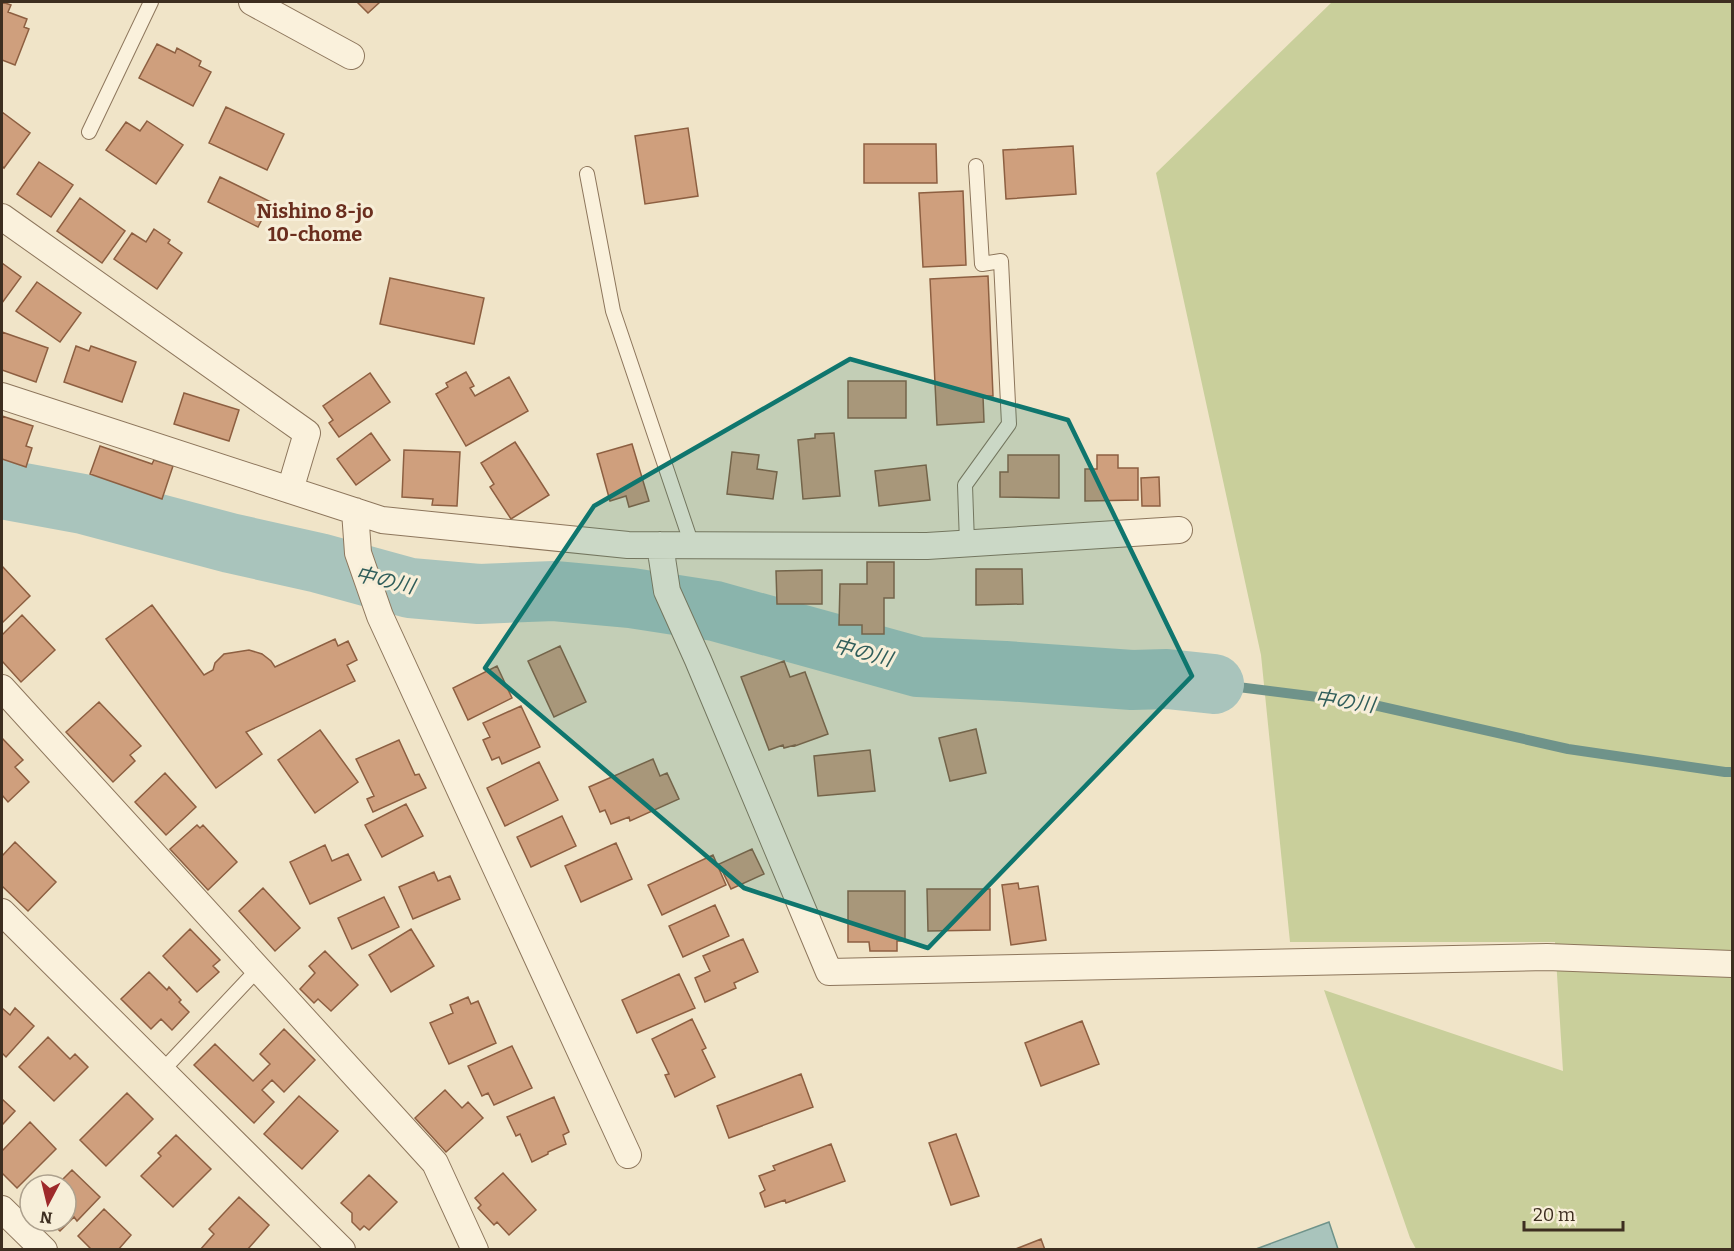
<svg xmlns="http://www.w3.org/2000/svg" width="1734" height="1251" font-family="Bitter,'Noto Sans JP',serif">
  <rect width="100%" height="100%" fill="#f0e4c8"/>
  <path fill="#c9cf9b" d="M1332,2H1732V1249H1416L1410,1238L1324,990L1563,1071L1555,942H1290L1261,655L1156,173Z"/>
  <path fill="#a9c4bc" stroke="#6f938a" stroke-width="1.5" d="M1329,1222L1338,1249H1256Z"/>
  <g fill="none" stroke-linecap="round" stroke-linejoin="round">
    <path stroke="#6f938a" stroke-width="10" d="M1214,684L1365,703L1568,749L1725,772H1732"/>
    <path stroke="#a9c4bc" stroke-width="60" d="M2,489L83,504L230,543L319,563L410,588L479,594L554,591L631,598L715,611L918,667L1005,671L1132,680L1167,679L1214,684"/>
  </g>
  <path fill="#cf9f7d" stroke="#8d5f41" stroke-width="1.5" d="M2,2L11,5L8,12L27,19L24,27L29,29L15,65L2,60Z
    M357,2H380L368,13Z
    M157,44L175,53L177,48L201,61L199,66L211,72L193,106L139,78Z
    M226,107L284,134L267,170L209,143Z
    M2,112L30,133L4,168L2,166Z
    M147,121L183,145L156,184L106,150L126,122L140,131Z
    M688,128L698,196L645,204L635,136Z
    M864,144H936L937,183H864Z
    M1073,146L1076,194L1006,199L1003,150Z
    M39,162L73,185L51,217L17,194Z
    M220,177L271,202L258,227L208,202Z
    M963,191L966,265L923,267L919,193Z
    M80,198L125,231L102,263L57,231Z
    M154,229L170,240L168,243L182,253L157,289L114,259L132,233L146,242Z
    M2,263L21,277L2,303Z
    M988,276L993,396H983L984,422L937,425L930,279Z
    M390,278L484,298L474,344L380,324Z
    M37,282L81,313L60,342L16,311Z
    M2,332L48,348L36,382L2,370Z
    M76,346L89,351L91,346L136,362L122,402L64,382Z
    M466,372L474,386L470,388L475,396L509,377L528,411L466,446L436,394L448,387L446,383Z
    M370,373L390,402L339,437L329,423L333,420L323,406Z
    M848,381H906V418H848Z
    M184,393L239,410L229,441L174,424Z
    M2,416L33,426L26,446L32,448L26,467L2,459Z
    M371,433L390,460L356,485L337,459Z
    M834,433L840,496L803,499L798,440L815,438V434Z
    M515,442L549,495L511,519L490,487L494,484L481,463Z
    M632,444L649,501L629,507L626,496L610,501L597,454Z
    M100,446L152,464L154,460L173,466L162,499L90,474Z
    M404,450L460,452L457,506L432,505L433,499L402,497Z
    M732,452L759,455L757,469L777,472L773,499L727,494Z
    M1008,455H1059V498L1000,497V472H1008Z
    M1097,455H1118V468H1138V500L1085,501V469H1097Z
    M926,465L930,500L879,506L875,471Z
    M1159,477L1160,506H1142L1141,478Z
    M867,562H894V598H884V634H862V625H839L840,584H867Z
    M2,566L30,596L2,623Z
    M976,569H1022L1023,604L976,605Z
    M822,570V604H777L776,571Z
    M152,605L204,675L213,670L215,663L224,654L249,650L262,654L271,661L275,667L335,639L338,646L348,641L357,660L347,665L355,681L246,732L262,754L216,788L106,639Z
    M22,615L55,650L21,682L2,661V635Z
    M560,646L586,702L554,717L528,661Z
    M784,661L790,677L805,672L828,734L795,746V745L784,748L783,745L769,750L741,677Z
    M497,666L512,698L468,720L453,688Z
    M99,702L141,746L130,755L135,761L113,782L66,732Z
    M521,706L540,747L502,764L499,757L492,760L483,740L490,737L483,723Z
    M976,729L986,773L950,781L939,738Z
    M320,730L358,782L315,813L278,760Z
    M2,738L23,760L15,767L29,782L8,802L2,795Z
    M399,740L415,775L419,774L426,788L373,812L367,799L374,796L356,759Z
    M870,750L875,791L818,796L814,756Z
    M653,759L660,776L667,773L679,799L630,821L629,817L611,824L605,810L600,812L589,787Z
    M539,762L558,800L505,826L487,788Z
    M165,773L196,807L166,835L135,802Z
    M406,804L423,836L382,857L365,825Z
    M562,816L576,846L531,867L517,837Z
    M197,825L200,828L203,825L237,862L208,890L170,849Z
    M15,842L56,882L28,911L2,886V856Z
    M616,843L632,879L581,902L565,866Z
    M325,845L332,861L348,854L361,880L310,904L290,862Z
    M752,849L764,874L731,889L719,864Z
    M713,855L726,885L662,915L648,885Z
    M434,872L438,881L450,876L460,899L413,919L399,887Z
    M1018,883L1019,889L1038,886L1046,940L1011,945L1002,885Z
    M263,888L300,928L275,951L239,911Z
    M927,889H990V930L928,931Z
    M848,891H905V941H897V951H870L869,942H848Z
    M384,897L399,927L352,949L338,918Z
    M715,905L729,936L683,957L669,926Z
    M190,929L220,960L213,966L219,972L197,992L163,956Z
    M411,929L434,966L391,992L369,955Z
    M743,939L758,972L734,983L736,988L705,1002L695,978L710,971L703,956Z
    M325,951L358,985L331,1011L318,999L314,1003L300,989L315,973L309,966Z
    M149,972L167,990L169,987L181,1000L179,1002L189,1012L172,1030L161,1019L151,1029L121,999Z
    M679,974L695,1008L637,1033L622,1000Z
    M468,997L471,1004L478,1001L496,1043L449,1064L430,1023L453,1013L450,1005Z
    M2,1008L10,1015L15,1008L34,1026L6,1057L2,1053Z
    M692,1019L706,1048L702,1050L715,1077L675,1097L665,1075L669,1074L652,1039Z
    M1082,1021L1099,1064L1041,1086L1025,1043Z
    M284,1029L315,1060L284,1092L272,1080L262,1090L274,1102L254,1123L194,1065L215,1044L253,1081L270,1064L260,1054Z
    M48,1037L70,1059L75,1054L88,1067L54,1101L19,1067Z
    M512,1046L532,1088L494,1105L488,1093L482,1096L468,1066Z
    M801,1074L813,1107L729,1138L717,1106Z
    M445,1090L462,1108L468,1102L483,1118L446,1152L415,1118Z
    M127,1093L153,1119L106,1166L80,1140Z
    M299,1096L338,1131L302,1169L264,1134Z
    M554,1097L569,1132L563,1135L566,1144L548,1152V1154L532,1162L520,1134L516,1136L507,1117Z
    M2,1099L15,1111L2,1125Z
    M30,1122L56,1149L17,1188L2,1173V1151Z
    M956,1134L979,1196L951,1205L929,1143Z
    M176,1135L211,1169L173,1207L141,1176L161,1156L158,1153Z
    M831,1144L845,1181L786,1203L785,1200L765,1207L760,1193L765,1190L759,1176L775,1170L773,1166Z
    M72,1170L100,1197L77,1221L74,1217L60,1231L49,1221H66V1185H57Z
    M503,1173L536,1210L509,1235L497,1222L494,1225L478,1208L481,1205L475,1198Z
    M369,1175L397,1202L369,1230L364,1226L360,1230L352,1222V1213L341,1203Z
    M239,1197L269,1225L247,1250H200L214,1234L209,1229Z
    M104,1209L131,1235L118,1250H92L78,1236Z
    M1041,1239L1045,1250H1013Z"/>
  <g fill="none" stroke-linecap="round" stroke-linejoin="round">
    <g stroke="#8d765c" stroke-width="16">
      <path id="service" d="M89,132L151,2
        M587,174L613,311L692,545
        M967,543L965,485L1009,424L1001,261L982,264L976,166
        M162,1071L258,969"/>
    </g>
    <g stroke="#8d765c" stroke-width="28">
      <path id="minor" d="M252,2L351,56
        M2,217L307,433L290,490
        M2,396L382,520L628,545L927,546L1179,530
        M355,511L358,553L380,616L628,1155
        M660,545L667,591L698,660L829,972L1547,957L1732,964
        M2,688L435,1163L475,1250
        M2,912L342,1250
        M2,1209L44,1250"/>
    </g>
    <use href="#service" stroke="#faf1dc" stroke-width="14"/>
    <use href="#minor" stroke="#faf1dc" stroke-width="26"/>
  </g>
  <path fill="#0f766e" fill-opacity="0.2" stroke="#0f766e" stroke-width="4.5" stroke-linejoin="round" d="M850,359L1068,420L1192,676L928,948L744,888L485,668L594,506Z"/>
  <g text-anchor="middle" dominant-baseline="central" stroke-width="6" stroke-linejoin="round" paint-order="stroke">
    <g font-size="20" font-weight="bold" fill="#6b2e1e" stroke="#f7eed8">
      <text x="315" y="211">Nishino 8-jo<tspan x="315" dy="23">10-chome</tspan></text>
    </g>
    <g font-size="20" font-style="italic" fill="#2f5d5a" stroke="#f7eed8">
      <text transform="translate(385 580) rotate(13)">中の川</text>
      <text transform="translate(863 652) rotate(15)">中の川</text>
      <text transform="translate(1345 701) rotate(8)">中の川</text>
    </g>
  </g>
  <rect width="1734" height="1251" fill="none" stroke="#3d2e20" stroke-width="6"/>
  <g transform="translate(48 1203) rotate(187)"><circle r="28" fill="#f7eed8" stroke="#ada18e" stroke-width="1.5"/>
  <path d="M0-4.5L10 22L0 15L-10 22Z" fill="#9e2a2b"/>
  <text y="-9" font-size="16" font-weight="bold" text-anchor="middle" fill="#3d2e20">N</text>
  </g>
  <path d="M1524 1221v9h99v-9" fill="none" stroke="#3d2e20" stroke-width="3"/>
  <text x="1533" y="1221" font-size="18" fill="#3d2e20" stroke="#f7eed8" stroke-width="4.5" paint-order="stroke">20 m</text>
</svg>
